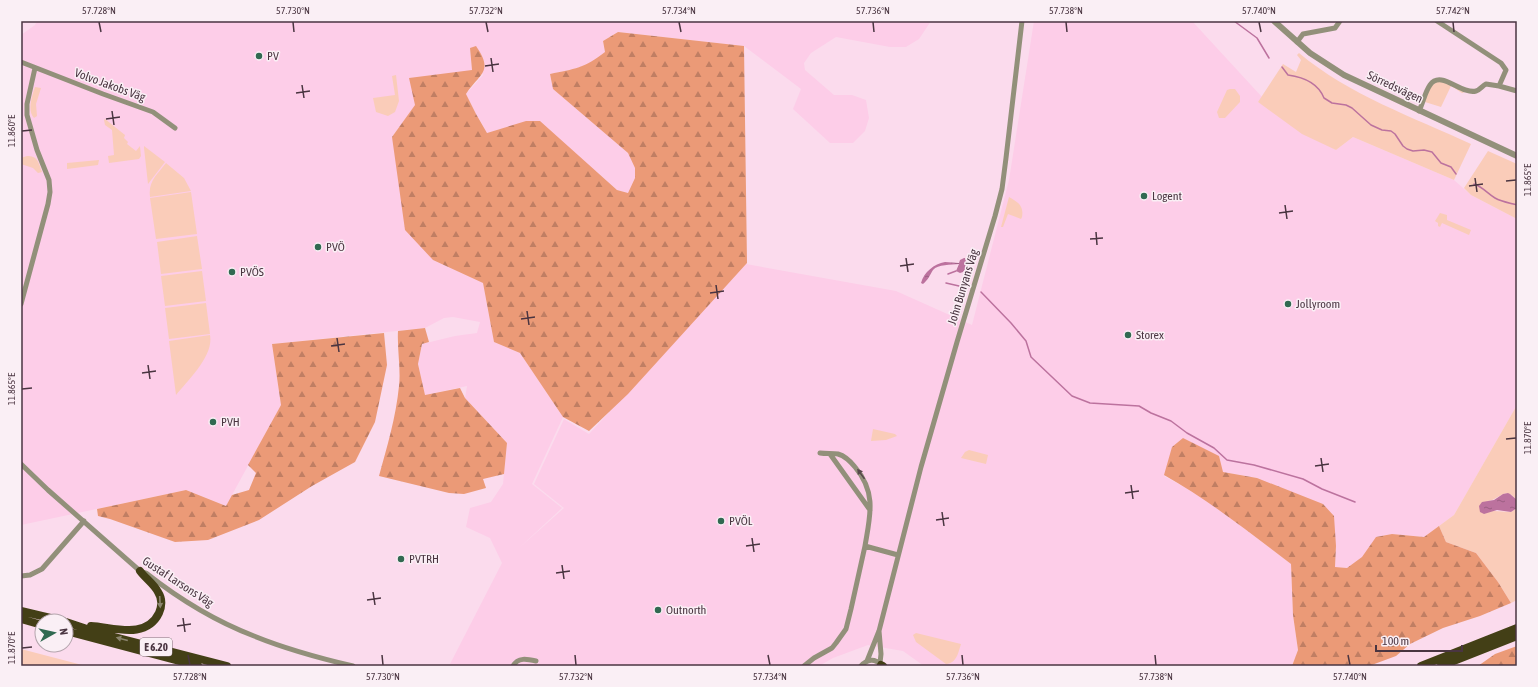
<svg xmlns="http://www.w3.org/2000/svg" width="1538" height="687" font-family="'Asap Condensed',sans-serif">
  <defs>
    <pattern id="forest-firs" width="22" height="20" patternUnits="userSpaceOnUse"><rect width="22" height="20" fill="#eb9a77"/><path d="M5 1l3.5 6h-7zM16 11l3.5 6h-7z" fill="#c07e63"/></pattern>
    <pattern id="water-ripples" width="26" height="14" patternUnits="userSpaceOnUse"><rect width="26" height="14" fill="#bc729e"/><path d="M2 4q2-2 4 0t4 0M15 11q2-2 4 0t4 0" fill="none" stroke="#9b5e82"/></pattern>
  </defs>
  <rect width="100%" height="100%" fill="#fbdbed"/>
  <path fill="#fdcde8" d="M37,21H931L919,39L906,47H890L836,37L811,53L804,63L805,70L834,95H852L866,100L869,118L865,131L853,143H830L793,109L801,89L744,46L618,32L603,41L605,52L591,63L578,68L550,74L553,89L628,153L635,168V178L628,193L617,190L596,171L500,129L487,133L476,114L466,94L483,75L470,48L472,70L415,105L392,137L433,260L483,283L494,342L520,353L563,417L532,484L562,508L518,549L564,508L534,484L564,419L589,434L746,264L896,291L972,325L1009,180L1034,21H1192L1262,97L1258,102L1336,150L1353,137L1454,180L1471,195L1517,219V405L1454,515L1424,537L1392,534L1377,537L1362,558L1347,568L1335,567L1336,546L1257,478L1223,472L1164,476L1186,488L1217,508L1291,564L1293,615L1298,650L1292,666H924L903,651L868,645L833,658L819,666H449L502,563L490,538L466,527L470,508L491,502L503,484L507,443L465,398L467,386L425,395L418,364L422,344L455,336L477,333L480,322L453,317L444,318L425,328L272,344L281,405L226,506L186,490L21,525V35L35,25Z"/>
  <path fill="#faccb9" d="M1299,53C1349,95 1413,117 1471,144L1454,180L1353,137L1336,150L1302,134L1258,102L1283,64L1296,72L1301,60L1297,55Z
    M396,75L399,101L395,112L388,116L376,112L373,98L395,95L392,76Z
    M1437,81L1454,85L1464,93H1462L1451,86L1441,107L1425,102L1429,88Z
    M35,87L41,88L36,104L37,116L34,118C27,111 32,96 35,87Z
    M1230,89H1235L1240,96V102L1225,118H1219L1217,112L1227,90Z
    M105,119L125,135L124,138L128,142L127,144L136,151L140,146L141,156L139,159L109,163L108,156L114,155L112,130L105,125L104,120Z
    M144,146L165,162L148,184L144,148Z
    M1488,151L1517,164V219L1471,195L1464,188Z
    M27,156C38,155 39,164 42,172L38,173L33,168L21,164V158Z
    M99,160L98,165L67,169V163Z
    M166,163L184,178L191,191L150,197C148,181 157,175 166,163Z
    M191,192L197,234L156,239L150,198Z
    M1009,197C1018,202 1024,206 1022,217L1021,219L1008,214L1003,227H1001Z
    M1440,213L1447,215V220L1471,230L1469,235L1442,223L1440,227L1438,226V223L1435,221Z
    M197,236L202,269L161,274L157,242Z
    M202,271L206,301L165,306L161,276Z
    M206,303L210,334L169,339L165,308Z
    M210,335C214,356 188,380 176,395L169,341Z
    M1517,405V500C1515,499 1512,494 1509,494C1503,491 1495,501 1487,501L1494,511L1511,512L1517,508V600L1511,603L1498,582L1476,553L1446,542L1439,526L1454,515Z
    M873,429L895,434L897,436L886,440L871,441Z
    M969,450L988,455L986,464L961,458L965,452Z
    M916,633L961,644C958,653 957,663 946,664L916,642L913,635Z
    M21,649L86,666H21Z"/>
  <path fill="url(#forest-firs)" d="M618,32L744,46L747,263L628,394L589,431L563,417L520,353L494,342L483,283L433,260L405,230L392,137L415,105L409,78L472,70L470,48L476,46C494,72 480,73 466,94L476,114L487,133L526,121H540L617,190L628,193L635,178V168L628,153L553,89L550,74C574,69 585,68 605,52L603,41Z
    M425,328L429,342L422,344L418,364L425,395L460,388L465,398L507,443L504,474L483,479L486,488L464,494L449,493L379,476C387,447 396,417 399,386C401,370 397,349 398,331Z
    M384,333L387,365L375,422L355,462L312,486L259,520L208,540L175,542L110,519L98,516L97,509L186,490L226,506L232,495L249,490L256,473L248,465L281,405L272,344Z
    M1183,438L1219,456L1223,472L1257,478L1323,504L1334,516L1336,546L1335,567L1347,568L1362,557L1376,537L1392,534L1424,537L1439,526L1446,542L1476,553L1498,582L1511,603L1480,616L1443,628L1410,644L1396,656L1369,666H1292L1298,650L1293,615L1291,564C1250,533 1209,500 1164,475L1172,447Z
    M1517,646V666H1478L1495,654Z"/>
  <path fill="url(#water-ripples)" d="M964,258H965C967,262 966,269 963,272L960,273L956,271L959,264C951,265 938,264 933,270C930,275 928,280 923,284L921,283C924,272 934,264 945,262C950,262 954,263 959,263L960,260Z
    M1508,493L1510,494L1517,500V508L1511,512L1497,510L1484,514L1480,512L1479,506L1482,502L1494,500L1503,494Z"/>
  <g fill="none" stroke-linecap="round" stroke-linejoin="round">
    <path stroke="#bc729e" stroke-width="1.5" d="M1234,21L1257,38L1269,58
      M1282,67L1288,75C1303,77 1318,83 1324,98L1332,103L1346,105L1352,108L1371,125L1382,130L1391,131L1395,134L1403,146L1407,149L1413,151L1424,150L1432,152L1441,163L1451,167L1456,174
      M1474,184C1483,187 1488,194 1495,198C1502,202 1510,203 1517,205
      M948,274L956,271
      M946,283L959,286
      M981,292L1011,323L1026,341L1031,357L1072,396L1090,403L1139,406L1151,413L1171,421L1187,433L1214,448L1227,460L1254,465L1303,479L1322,489L1355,502"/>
    <path stroke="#92907a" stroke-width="5" d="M1437,21L1501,63L1506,70L1499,86
      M1297,42L1303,34L1335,28L1340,21
      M21,62L103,94L153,112L175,128
      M1419,111C1423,103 1425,92 1430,85C1441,69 1461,95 1476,91C1480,90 1482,86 1486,84L1499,86L1517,91
      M21,304L48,204L50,192L49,180L37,150L27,115V104L35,68
      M820,453C826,454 833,453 838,454C845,456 851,462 855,467C877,493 870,516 865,546L898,555
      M830,454L870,510
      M21,464L48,490L140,571L146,573C179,599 215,621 254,636C286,649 319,658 353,666
      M21,576L30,575L42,569L84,521
      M879,631L881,654L880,663
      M867,661L879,631L921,467L957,342L995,216L1002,189L1006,158L1022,21
      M513,666C518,657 527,659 536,661
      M804,666L814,658L832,648L836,643L846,629L851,609L865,546
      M861,666C867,659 875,658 881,665"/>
    <path stroke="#92907a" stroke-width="6" d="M1274,21L1310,53L1344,75L1517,156"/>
    <path stroke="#433f16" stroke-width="8" d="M21,611L63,621
      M21,619L42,625
      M66,622L99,633L227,666
      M91,626C113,627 146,640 159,613C162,606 162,598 158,592C154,584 145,578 140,571
      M66,631L198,666
      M881,665L883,666
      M1421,666L1517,628
      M1441,666L1517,636"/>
  </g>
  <defs><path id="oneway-solid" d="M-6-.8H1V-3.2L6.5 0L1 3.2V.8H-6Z"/></defs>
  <use fill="#58474c" href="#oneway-solid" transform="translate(861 474) rotate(-126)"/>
  <g fill="#8c856f">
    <use href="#oneway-solid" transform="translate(160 602) rotate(87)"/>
    <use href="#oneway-solid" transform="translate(122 639) rotate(-165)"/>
  </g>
  <path fill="none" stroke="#4a3541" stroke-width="1.5" d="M99,22L101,32M293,22L294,32M486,22L488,32M679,22L681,32M873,22L874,32M1066,22L1067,32M1259,22L1261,32M1453,22L1454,32M491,58L493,72M485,66L499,64M302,85L304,98M296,93L310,91M112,111L114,125M106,119L120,117M22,131L32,130M1475,178L1477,192M1506,181L1516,180M1469,186L1483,184M1285,205L1287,219M1279,213L1293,211M1096,232L1097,245M1090,239L1103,238M906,258L908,272M900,266L914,264M716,285L718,299M710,293L724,291M527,311L529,325M521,319L535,317M337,338L339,352M331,346L345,344M148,365L150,379M142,373L156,371M22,389L32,388M1506,439L1516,438M1321,458L1323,472M1315,466L1329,464M1131,485L1133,499M1125,493L1139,491M942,512L944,526M936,520L949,518M752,538L754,552M746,546L760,544M562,565L564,579M556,573L570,571M373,592L375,605M367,600L381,598M183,618L185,632M177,626L191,624M22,648L32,647M188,655L190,665M382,655L383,665M575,655L576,665M768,655L770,665M962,655L963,665M1155,655L1156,665M1348,655L1350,665"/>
  <g fill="#316951" stroke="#faeff5" stroke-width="1.5">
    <circle cx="259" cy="56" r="4"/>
    <circle cx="1144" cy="196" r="4"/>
    <circle cx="318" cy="247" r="4"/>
    <circle cx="232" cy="272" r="4"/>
    <circle cx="1288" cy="304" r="4"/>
    <circle cx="1128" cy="335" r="4"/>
    <circle cx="213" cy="422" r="4"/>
    <circle cx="721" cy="521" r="4"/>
    <circle cx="401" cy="559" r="4"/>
    <circle cx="658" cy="610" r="4"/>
  </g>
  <g text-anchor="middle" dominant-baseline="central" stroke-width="3" stroke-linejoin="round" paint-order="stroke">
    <rect fill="#faeff5" stroke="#7f6d77" stroke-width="1" x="140" y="638" width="32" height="18" rx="3"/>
    <g font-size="11" font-weight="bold" fill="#4a3541">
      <text x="156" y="647">E 6.20</text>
    </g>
    <g font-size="12" fill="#4a3541" stroke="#faeff5" text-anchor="start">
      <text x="267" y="56">PV</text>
      <text x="1152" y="196">Logent</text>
      <text x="326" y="247">PVÖ</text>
      <text x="240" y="272">PVÖS</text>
      <text x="1296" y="304">Jollyroom</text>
      <text x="1136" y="335">Storex</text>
      <text x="221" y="422">PVH</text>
      <text x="729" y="521">PVÖL</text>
      <text x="409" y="559">PVTRH</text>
      <text x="666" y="610">Outnorth</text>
    </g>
    <g font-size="12" fill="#4a3541" stroke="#faeff5">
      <text transform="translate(110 85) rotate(20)">Volvo Jakobs Väg</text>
      <text transform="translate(1395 87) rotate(25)">Sörredsvägen</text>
      <text transform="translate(963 287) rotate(-73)">John Bunyans Väg</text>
      <text transform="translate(178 582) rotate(33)">Gustaf Larsons Väg</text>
    </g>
  </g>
  <rect width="1538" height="687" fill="none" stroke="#faeff5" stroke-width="44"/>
  <g transform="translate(54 633) rotate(82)"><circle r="19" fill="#faeff5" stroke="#b4a5ad"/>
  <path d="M0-3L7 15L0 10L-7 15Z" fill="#316951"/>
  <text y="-6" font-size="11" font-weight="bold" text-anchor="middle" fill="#4a3541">N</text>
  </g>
  <path d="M1376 645v6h86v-6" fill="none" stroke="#4a3541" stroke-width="2"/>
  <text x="1382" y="645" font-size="12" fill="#4a3541" stroke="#faeff5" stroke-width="3" paint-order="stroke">100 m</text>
  <rect x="22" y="22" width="1494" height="643" fill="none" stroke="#4a3541" stroke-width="1.5"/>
  <g font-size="10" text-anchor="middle" fill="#4a3541">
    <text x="99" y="14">57.728°N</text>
    <text x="293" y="14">57.730°N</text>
    <text x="486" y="14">57.732°N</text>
    <text x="679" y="14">57.734°N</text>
    <text x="873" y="14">57.736°N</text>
    <text x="1066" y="14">57.738°N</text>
    <text x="1259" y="14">57.740°N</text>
    <text x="1453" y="14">57.742°N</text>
    <text transform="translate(11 131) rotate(-90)" y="4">11.860°E</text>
    <text transform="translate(1527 180) rotate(-90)" y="4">11.865°E</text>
    <text transform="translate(11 389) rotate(-90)" y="4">11.865°E</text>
    <text transform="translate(1527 438) rotate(-90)" y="4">11.870°E</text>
    <text transform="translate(11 648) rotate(-90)" y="4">11.870°E</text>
    <text x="190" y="680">57.728°N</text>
    <text x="383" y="680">57.730°N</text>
    <text x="576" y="680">57.732°N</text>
    <text x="770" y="680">57.734°N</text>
    <text x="963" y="680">57.736°N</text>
    <text x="1156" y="680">57.738°N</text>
    <text x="1350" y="680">57.740°N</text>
  </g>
</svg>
